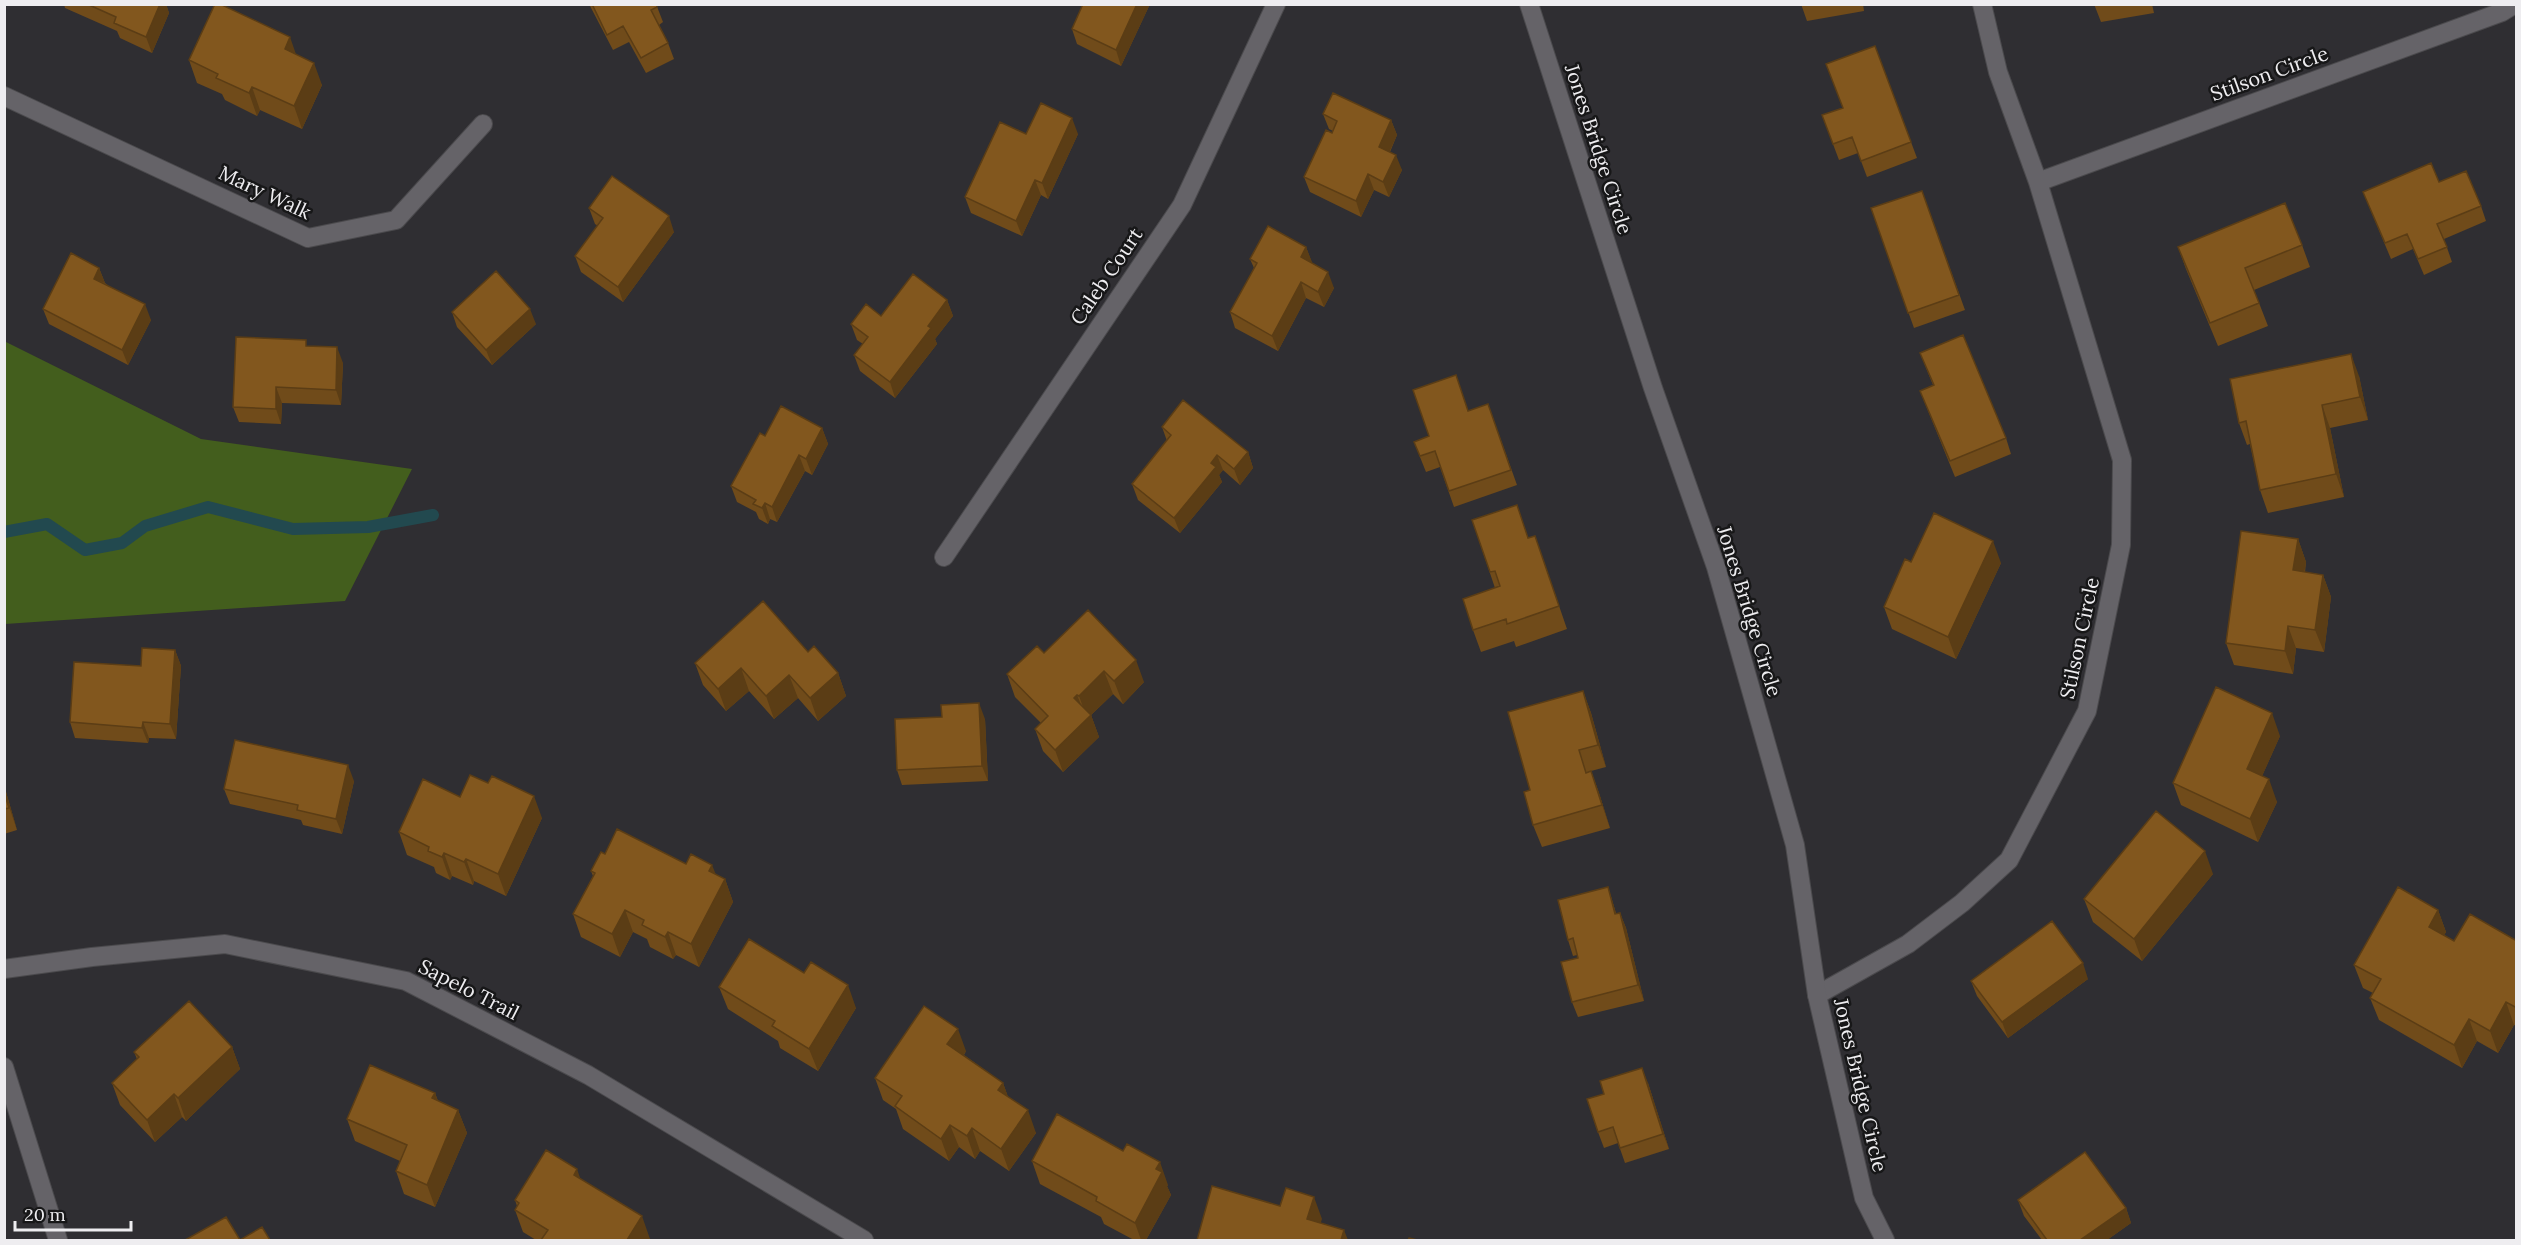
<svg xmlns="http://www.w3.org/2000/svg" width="2521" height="1245" font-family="Lora,serif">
  <rect width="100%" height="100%" fill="#2f2e32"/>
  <path fill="#435e1d" d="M4,341L201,439L412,469L345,601L5,624Z"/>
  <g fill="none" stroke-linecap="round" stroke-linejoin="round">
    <path stroke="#22494f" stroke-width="12" d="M4,532L47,524L85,550L122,543L145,526L208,507L293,529L368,527L433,515"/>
    <g stroke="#4b4a4d" stroke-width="20">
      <path id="street" d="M4,96L308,238L396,220L483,124
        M2038,182L2502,12L2515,4
        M944,557L1182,205L1276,4
        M4,969L92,957L225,944L406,981L588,1075L864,1240
        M1817,995L1908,944L1962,903L2009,860L2087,711L2121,545L2122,460L2038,182L1998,72L1982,4
        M4,1067L58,1240"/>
    </g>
    <g stroke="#4b4a4d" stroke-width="20">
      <path id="secondary" d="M1529,4L1653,388L1716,567L1795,845L1817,995L1864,1198L1885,1240"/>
    </g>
    <use href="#street" stroke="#656368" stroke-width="18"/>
    <use href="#secondary" stroke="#656368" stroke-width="18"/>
  </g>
  <path fill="#704b1a" d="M64,4H166L169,13L152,53L120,38L117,31L65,8Z
    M589,4H656L663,22L659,25L668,43L674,59L646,73L629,42L613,50Z
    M1083,4H1150L1121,66L1077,44L1072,29Z
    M1801,4H1863L1864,11L1807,21Z
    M2094,4H2152L2154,13L2101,22Z
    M1875,46L1917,158L1867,177L1858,153L1839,160L1822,115L1842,108Z
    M296,54L322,85L302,129L260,110L257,116L225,100L222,94L197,83L189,60Z
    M1323,114L1391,120L1397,135L1390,152L1402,170L1389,197L1374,190L1361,217L1310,192L1304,177L1333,131L1329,129Z
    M1026,134H1078L1048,199L1041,195L1022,236L971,213L965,197Z
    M2439,182L2481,206L2486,221L2444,239L2452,262L2424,275L2413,249L2391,259L2363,192Z
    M1922,191L1965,310L1914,328L1871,208Z
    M589,208L674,232L623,302L581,272L575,256L598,226L595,224Z
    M2302,245L2310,267L2254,290L2268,326L2218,346L2186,269L2178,247Z
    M1306,247L1312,263L1334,288L1324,307L1306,298L1278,351L1235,328L1230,312L1254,268L1250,259Z
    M99,268L105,283L151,320L128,365L49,324L43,309Z
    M947,300L953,316L935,339L937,344L895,398L860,371L854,355L863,344L857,340L851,324Z
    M452,312L536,324L492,365L457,327Z
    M308,346L343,363L341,405L282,403L281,424L239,422L233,407Z
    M1920,353L2006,438L2011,454L1955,477L1920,391L1933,385Z
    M2359,376L2368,420L2330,428L2344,497L2268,513L2260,490L2250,444L2247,445L2239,423Z
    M1488,404L1517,485L1454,507L1440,467L1426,472L1414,442L1429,436L1469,411Z
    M1162,427L1248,452L1253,468L1240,485L1223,470L1219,475L1222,482L1180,533L1138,500L1132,484L1167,441Z
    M822,428L828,444L812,475L805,471L777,522L770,519L768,524L759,519L756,512L737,502L731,486L765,436Z
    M1472,520L1529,538L1535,536L1567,629L1516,647L1514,641L1481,652L1473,630L1495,588Z
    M2298,539L2306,562L2305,572L2323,575L2331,597L2324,652L2296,648L2293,674L2234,665L2226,643Z
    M1911,562L2001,563L1956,659L1892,629L1884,607Z
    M175,650L181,666L176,739L149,738L148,743L75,738L70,722L141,666Z
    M808,652L838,673L846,696L818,721L798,698L774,719L749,691L726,711L703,685L695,663Z
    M1044,653L1144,682L1123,704L1113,694L1091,715L1099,737L1063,772L1043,751L1035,729L1041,723L1015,697L1007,674Z
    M1583,691L1591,713L1606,767L1591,771L1599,793L1610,828L1542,847L1533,825L1530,790Z
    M985,719L988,781L902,785L897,770Z
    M2280,736L2262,776L2277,802L2258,842L2181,805L2173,783Z
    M354,781L342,834L303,825L301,820L230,804L224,789Z
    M4,785L17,830L4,834Z
    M460,797L542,818L506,896L474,881L473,885L452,876L450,880L436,873L434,867L407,855L399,832Z
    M605,854L686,864L716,875L725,879L733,902L699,967L676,955L673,959L650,947L647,939L633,932L620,957L581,937L573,914L593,876L591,871Z
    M2213,874L2142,961L2093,922L2084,899Z
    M1608,887L1616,913H1620L1626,928L1644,1001L1578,1017L1572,1002L1578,958L1577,955L1573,956L1568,940Z
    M2438,910L2446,932L2444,935L2454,941H2517V1026L2514,1025L2498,1053L2477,1041L2462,1068L2379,1020L2370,998L2373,993L2363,988L2354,965Z
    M804,973L856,1008L818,1071L780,1048L778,1041L728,1009L719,987Z
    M2088,979L2008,1038L1977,996L1971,981Z
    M232,1047L240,1069L186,1121L182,1117L155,1142L120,1105L112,1083L137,1059L134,1052Z
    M966,1051L964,1055L1003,1083L1008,1097L1036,1133L1009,1171L980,1151L975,1159L959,1147L949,1161L903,1129L896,1109L883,1100L875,1078Z
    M1648,1083L1669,1149L1625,1163L1618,1143L1604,1148L1598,1132Z
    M435,1093L438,1101L458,1110L467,1133L435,1207L404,1194L396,1171L400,1161L355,1141L347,1119Z
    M1032,1161L1168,1185L1167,1186L1171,1195L1146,1240H1134L1104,1224L1101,1217L1040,1184Z
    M580,1178L650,1239L649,1240H536L523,1232L515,1210L517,1206L515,1200Z
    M2018,1200L2126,1208L2131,1223L2107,1240H2042L2024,1216Z"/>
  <path fill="#5b3d15" d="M160,4H166L169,13L152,53L146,37Z
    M1137,4H1150L1121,66L1116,50Z
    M290,37L298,60L285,49Z
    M314,63L322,85L302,129L294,106Z
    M252,87L260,110L257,116L249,93Z
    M1072,118L1078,134L1048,199L1042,183Z
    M1391,120L1397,135L1385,162L1379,147Z
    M1396,155L1402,170L1389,197L1383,182Z
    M1368,174L1374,190L1361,217L1356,201Z
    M1035,180L1041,195L1022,236L1016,221Z
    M669,216L674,232L623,302L618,287Z
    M1306,247L1312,262L1306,273L1301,257Z
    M99,268L105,283L94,279Z
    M1328,272L1334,288L1324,307L1318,292Z
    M1301,282L1306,298L1278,351L1272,336Z
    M947,300L953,316L935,339L937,344L895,398L890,382L928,326Z
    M145,304L151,320L128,365L122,350Z
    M530,309L536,324L492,365L486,350Z
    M337,347L343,363L341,405L336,390Z
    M2351,354L2359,376L2368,420L2360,397Z
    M276,387L282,403L281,424L276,409Z
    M2322,405L2330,428L2344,497L2336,474Z
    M822,428L828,444L812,475L806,459Z
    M1248,452L1253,468L1240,485L1234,469Z
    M799,455L805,471L777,522L772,507Z
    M1217,455L1223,470L1219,475L1222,482L1180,533L1174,518L1211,463Z
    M765,503L770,519L768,524L762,508Z
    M2298,539L2306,562L2301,593L2293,570Z
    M1993,541L2001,563L1956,659L1948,637Z
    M2323,575L2331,597L2324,652L2315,630Z
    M2288,626L2296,648L2293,674L2285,651Z
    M175,650L181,666L176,739L170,724Z
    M1136,660L1144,682L1123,704L1114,681Z
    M741,668L749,691L726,711L718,689Z
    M1104,671L1113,694L1091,715L1099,737L1063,772L1055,750L1087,718L1079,696Z
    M838,673L846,696L818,721L810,698Z
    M789,675L798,698L774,719L766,696Z
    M1583,691L1591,713L1606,767L1598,745Z
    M1077,695L1086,717L1074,698Z
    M979,703L985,719L988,781L982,766Z
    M2272,713L2280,736L2255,792L2247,769Z
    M143,722L149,738L148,743L142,728Z
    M348,765L354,781L342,834L336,819Z
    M1591,771L1599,793L1610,828L1602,805Z
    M2269,779L2277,802L2258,842L2250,819Z
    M4,785L17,830L4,792Z
    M534,796L542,818L506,896L498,874Z
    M2205,851L2213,874L2142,961L2134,939Z
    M444,853L452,876L450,880L442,857Z
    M466,859L474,881L473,885L464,862Z
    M712,865L721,887L709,871Z
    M725,879L733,902L699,967L691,944Z
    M1608,887L1613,903L1620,929L1615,914Z
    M625,910L633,932L620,957L612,934Z
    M2438,910L2446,932L2437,949L2429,927Z
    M1620,913L1626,928L1644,1001L1638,985Z
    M668,932L676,955L673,959L665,937Z
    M2083,963L2088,979L2008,1038L2002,1022Z
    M848,985L856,1008L818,1071L809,1049Z
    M2506,1002L2514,1025L2498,1053L2490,1031Z
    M2469,1019L2477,1041L2462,1068L2454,1045Z
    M958,1029L966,1051L956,1067L947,1044Z
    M232,1047L240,1069L186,1121L178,1098Z
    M1642,1068L1648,1083L1669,1149L1663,1134Z
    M1003,1083L1011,1105L998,1090Z
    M435,1093L443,1115L432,1098Z
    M174,1094L182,1117L155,1142L147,1120Z
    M458,1110L467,1133L435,1207L427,1185Z
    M1028,1110L1036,1133L1009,1171L1001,1149Z
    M950,1125L959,1147L949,1161L941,1139Z
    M972,1128L980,1151L975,1159L967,1136Z
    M1160,1162L1168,1185L1167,1186L1171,1195L1146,1240H1141L1135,1223L1156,1169Z
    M577,1169L585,1192L574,1175Z
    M1314,1197L1322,1219L1315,1240L1307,1219Z
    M2126,1208L2131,1223L2107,1240H2080Z
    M642,1216L650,1239L649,1240H627Z
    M1344,1230L1348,1240H1341Z"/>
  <path fill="#82571e" stroke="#5b3d15" stroke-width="1.5" d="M87,4H160L146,37L114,23L116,17Z
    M215,4H220L290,37L285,49L314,63L294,106L252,87L249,93L216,78L218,74L189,60Z
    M592,4H656L657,7L651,10L668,43L641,58L623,26L607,35Z
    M1083,4H1137L1116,50L1072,29Z
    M1875,46L1911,142L1861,161L1852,137L1833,144L1822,115L1843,108L1826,64Z
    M1333,93L1391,120L1379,147L1396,155L1383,182L1368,174L1356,201L1304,177L1326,130L1332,133L1337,121L1323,114Z
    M1041,103L1072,118L1042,183L1035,180L1016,221L965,197L1000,122L1026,134Z
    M2431,163L2439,182L2466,171L2481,206L2437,224L2447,247L2418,259L2407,234L2385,243L2363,192Z
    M612,176L669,216L618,287L575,256L603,218L589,208Z
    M1922,191L1959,295L1908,313L1871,208Z
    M2285,203L2302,245L2245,268L2259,303L2210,323L2178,247Z
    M1268,226L1306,247L1301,257L1328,272L1318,292L1301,282L1272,336L1230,312L1257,263L1250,259Z
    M71,253L99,268L94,279L145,304L122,350L43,309Z
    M496,271L530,309L486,350L452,312Z
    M913,274L947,300L928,326L931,328L890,382L854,355L868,337L851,324L866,304L881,316Z
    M1963,335L2006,438L1950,461L1920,391L1934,385L1920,353Z
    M236,337L306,340V346L337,347L336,390L276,387V409L233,407Z
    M2351,354L2360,397L2322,405L2336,474L2260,490L2246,421L2239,423L2230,379Z
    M1456,375L1468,411L1488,404L1511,470L1449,491L1435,451L1420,456L1414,442L1429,436L1413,390Z
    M1183,400L1248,452L1234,469L1217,455L1211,463L1216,467L1174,518L1132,484L1171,435L1162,427Z
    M781,406L822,428L806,459L799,455L772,507L765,503L762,508L753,504L756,500L731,486L760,433L765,436Z
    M1517,505L1528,538L1535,536L1559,606L1507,624L1506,619L1473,630L1463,599L1500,586L1495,571L1490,572L1472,520Z
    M1934,513L1993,541L1948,637L1884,607L1905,559L1911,562Z
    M2241,531L2298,539L2293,570L2323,575L2315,630L2288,626L2285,651L2226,643Z
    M763,601L808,652L814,646L838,673L810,698L789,675L766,696L741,668L718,689L695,663Z
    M1088,610L1136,660L1114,681L1104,671L1079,696L1077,695L1074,698L1091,715L1055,750L1035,729L1048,716L1007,674L1037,646L1044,653Z
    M142,648L175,650L170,724L143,722L142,728L70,722L74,662L141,666Z
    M2216,687L2272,713L2247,769L2269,779L2250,819L2173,783Z
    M1583,691L1598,745L1579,750L1586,773L1591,771L1602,805L1533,825L1524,792L1530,790L1508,712Z
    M979,703L982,766L897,770L895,719L942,717L941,705Z
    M235,740L348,765L336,819L297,810L298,805L224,789Z
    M470,775L488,783L492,776L534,796L498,874L466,859L464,862L444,853L442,857L428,851L429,847L399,832L423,779L460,797Z
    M4,792L9,808L4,809Z
    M2156,811L2205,851L2134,939L2084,899Z
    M617,829L686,864L691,854L712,865L709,871L725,879L691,944L668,932L665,937L642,925L644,920L625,910L612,934L573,914L595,873L591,871L601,852L605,854Z
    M1608,887L1615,914L1620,913L1638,985L1572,1002L1561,962L1578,958L1573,938L1568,940L1558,900Z
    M2398,887L2438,910L2429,927L2454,941L2470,914L2517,941V1008L2506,1002L2490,1031L2469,1019L2454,1045L2370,998L2381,979L2354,965Z
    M2052,921L2083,963L2002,1022L1971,981Z
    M749,939L804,973L811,962L848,985L809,1049L772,1026L775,1021L719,987Z
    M189,1001L232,1047L178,1098L174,1094L147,1120L112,1083L139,1057L134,1052Z
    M924,1006L958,1029L947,1044L1003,1083L998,1090L1028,1110L1001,1149L972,1128L967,1136L950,1125L941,1139L895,1106L902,1096L875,1078Z
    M370,1065L435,1093L432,1098L458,1110L427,1185L396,1171L407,1145L347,1119Z
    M1642,1068L1663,1134L1620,1148L1613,1127L1598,1132L1587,1099L1604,1094L1600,1081Z
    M1057,1114L1123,1151L1127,1144L1160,1162L1156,1169L1162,1172L1135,1223L1096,1201L1097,1197L1032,1161Z
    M546,1150L577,1169L574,1175L642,1216L627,1240H541L548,1230L515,1210L519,1203L515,1200Z
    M2085,1152L2126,1208L2080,1240H2047L2018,1200Z
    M1212,1186L1280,1206L1286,1188L1314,1197L1307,1219L1344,1230L1341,1240H1197Z
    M226,1217L240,1240L262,1227L270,1240H185Z
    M1409,1238L1417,1240H1408Z"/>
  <g text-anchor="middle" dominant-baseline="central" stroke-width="5" stroke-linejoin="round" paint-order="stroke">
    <g font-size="20" fill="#eeedf0" stroke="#171718">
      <text transform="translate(2269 73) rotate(-20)">Stilson Circle</text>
      <text transform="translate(1599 149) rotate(72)">Jones Bridge Circle</text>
      <text transform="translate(265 192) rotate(25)">Mary Walk</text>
      <text transform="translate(1106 276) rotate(-56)">Caleb Court</text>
      <text transform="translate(1750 611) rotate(73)">Jones Bridge Circle</text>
      <text transform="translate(2079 638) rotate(-78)">Stilson Circle</text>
      <text transform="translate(469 989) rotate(27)">Sapelo Trail</text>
      <text transform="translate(1861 1085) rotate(77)">Jones Bridge Circle</text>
    </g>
  </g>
  <rect width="2521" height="1245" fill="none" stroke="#eeedf0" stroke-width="12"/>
  <path d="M15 1221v9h116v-9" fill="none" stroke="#eeedf0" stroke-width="3"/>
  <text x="24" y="1221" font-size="18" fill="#eeedf0" stroke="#171718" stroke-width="4.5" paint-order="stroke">20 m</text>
</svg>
